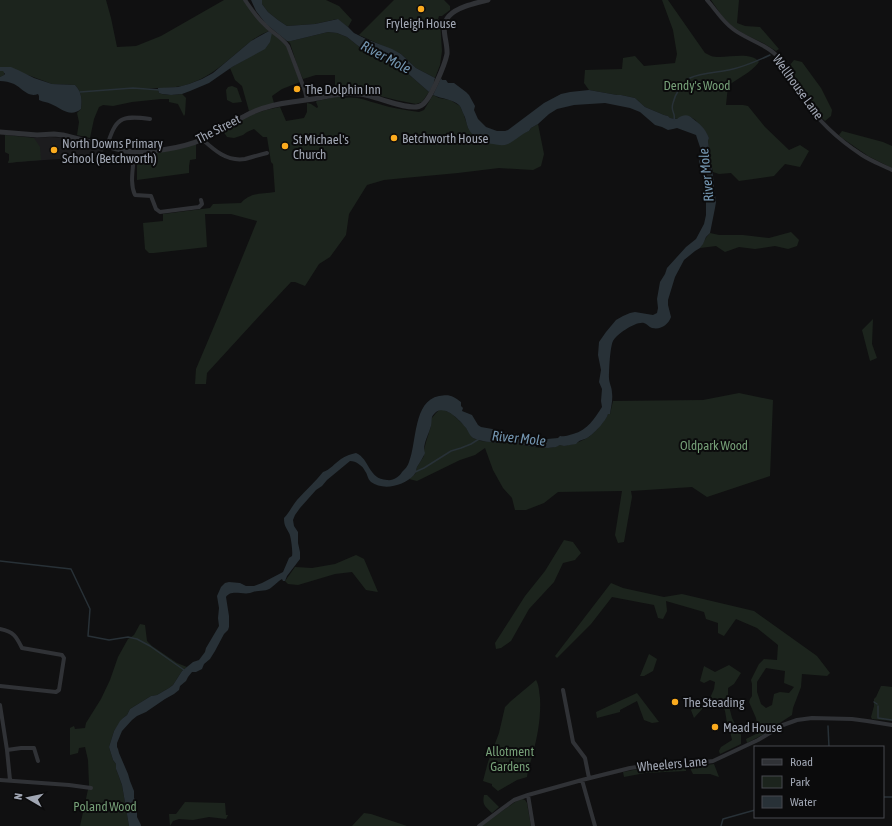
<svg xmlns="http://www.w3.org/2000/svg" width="892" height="826" font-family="'Asap Condensed',sans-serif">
  <rect width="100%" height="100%" fill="#101011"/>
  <path fill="#1c1c1e" d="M5,135L34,138L50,137L66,138L104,148L102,156L17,162L8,163L9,160V154L5,152Z"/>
  <path fill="#1c241d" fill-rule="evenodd" d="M0,0H106L111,18L117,47L136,46L161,36L224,0H243L269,31C262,34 256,37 250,42C231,57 213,76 189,84C174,89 158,88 142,88L158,89L159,93C167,96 174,95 182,94L186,98L185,114L184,116L178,104L169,102V99H161L132,102L113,106L103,105L99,107L94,119L90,138L77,135L79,122L77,113L81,109C82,100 82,92 75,85L52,84L28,75L4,73V75L0,77Z
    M262,0H326L339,6L352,20L348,27L337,19L315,24L287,26L278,20L268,12L262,4Z
    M394,0H444L450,6V10L442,16H439L438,19L440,20L442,51L440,65L435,78L416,68L401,54L359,35Z
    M662,0H668L705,53C707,54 709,55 711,56C723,60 750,50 759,62C752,72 738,78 728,86L726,105H743L748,106L765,127L789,150L800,145L809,151L800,167L785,164L774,176L739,181L731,173L719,174L713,172L711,164L709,161V148L708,141L709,138C706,132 702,126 697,122C695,119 692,118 689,116L677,119L672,118H670L668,116L664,115L645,107L635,98L621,95H617L589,90L584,83L585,70L622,69L623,58L635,56L644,66L675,63L677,54L673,30Z
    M711,0H739L737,23L745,26L760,27L779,49L776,51L763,43L744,34L733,27L722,16Z
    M328,32L337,33L347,37L362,49L385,57L397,64L429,92L422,102L416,104L396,100L356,90L335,91V75H316L303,79L298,68L290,43L287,41H291Z
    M272,33L286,45L300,82L282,89L272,96L274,103L249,111L242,86L235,80L230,68L246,59Z
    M794,60L802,62L821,88L832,110L831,116L825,121L821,117L798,82L789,66Z
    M232,86L237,88L242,102L233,103L227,100L226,90L228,87Z
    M433,95L439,98L450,100L460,106L464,115L468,128L473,135L525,132L529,131L531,128L538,124L544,154L541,166L533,170L499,168L458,173L404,178L384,180L367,185L349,214L346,235L330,257L319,264L305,286L295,282H291L262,313L207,373L206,384H195L196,369L218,317L257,221L231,214H205L207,247L154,253H149L145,249L143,223L163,221V214L210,208L213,204L241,203C251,192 262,194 275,192L273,164L271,162L267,137H263L254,129L247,132L243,135L234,138L227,137L223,131L224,130L251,115L266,110L280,107L286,121L304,118L307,112V103L311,104L317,108L318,107L316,102L317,101L341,96L342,98C358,96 364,100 379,104C391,108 405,110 419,112L424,110Z
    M842,131L883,142L892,146V168L868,156L842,138L839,135Z
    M5,135L34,138L40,147L41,160L17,162L8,163L9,160V154L5,152Z
    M196,144V159L190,160L189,166V173L137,180V158L139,154L167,151Z
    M791,232L799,240L797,246L788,249L775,246L755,249L739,247L725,252L716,246L700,248C703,243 705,238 710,233L719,235H743L769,238Z
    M873,319L872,344L877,358L870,361L862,330Z
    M739,393L773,400L770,476L707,497L692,487L631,491L632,497L624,542L618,543L615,535L622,491L558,492L544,503L526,510H515L512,498L503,488L493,470L485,448L475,455L460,460L417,481L409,479L415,474L417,467L424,456V450L426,442L431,426V419L436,413L439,410H444L452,414L464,425L473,438L481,441L501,443C504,441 506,442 510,443C524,444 546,452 560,445C568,447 580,442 587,438C593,435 606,420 608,414H610L613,401L703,400Z
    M564,540L573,542L581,553L575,560L563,563L554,582L529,609L511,641L501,648L496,649L495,643L525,596L545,571Z
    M356,555L364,559L378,592L366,590L352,572L335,574L298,585L288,584L285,581L295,567L312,568L335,564Z
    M611,583L623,588L664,597L682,594L754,611L817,656L830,673L827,676L802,674L801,687L793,708L792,715L772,728L766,733L747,743L746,739L756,734L758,728L756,718L749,702L750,699L752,696V684L751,680L759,664L764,659L777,660L778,645L757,628L736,619L724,636L718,633V623L706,619L704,612L666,601L667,611L663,619L658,618L654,605L612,597L591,624L557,658L555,656ZM766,668L785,671L784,683L794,687L789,693L780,692L774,694L772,705L766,708L761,704L757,692V682Z
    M140,624L145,625L147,641L152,646L177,663L187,667L182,671L173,685L169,688L157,695L151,696L130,709L127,715L123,718L114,731L109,747L113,760L116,764V769L118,774L122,785L129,826H80L89,785L88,760L85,747L79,748L78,753L70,755V728L74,726L75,729L85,728L86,723L101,699L110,680L118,657L128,639L134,635Z
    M649,654L657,659L653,671L644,676H640Z
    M729,665L741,673L734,684L728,688V696L729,706L732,718L741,735V744L720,754L719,751L721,747L732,740C731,734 729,729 727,724C726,716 725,709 722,701L704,707L694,718L691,710L699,703L710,698L714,689L715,682L710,680L704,683L700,681L704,666L715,672Z
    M536,680C539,685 539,691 540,698C541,716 538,735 533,753C531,761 528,768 527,777L517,780L498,791L492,786V784L483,781L488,762L499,733L505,707L511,701Z
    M881,686H884L892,687V721L872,719L871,717L874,706V699L876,697Z
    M637,693L659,722L652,723L644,720L637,701L620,710V712L597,718L596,712Z
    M714,764L719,777L710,774H693L691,770V767Z
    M684,767H686V771L645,773L624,777L623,772L644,768Z
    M484,795H487L499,807L492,813C485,806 482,805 484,795Z
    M522,799L525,800L527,803L531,826H481L515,802Z
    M185,802L225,803L226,815H228L226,819L209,817L193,820L179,819L173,821L170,826L169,814H176Z
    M364,813L371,814L407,826H352Z"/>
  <path fill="#283137" d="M251,0H262V4L268,12L278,20L287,26L315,24L338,19L348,27L354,33L366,39L392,49L401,54L416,68L435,78L433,86L429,92L397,64L385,57L362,49L347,37L337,33L328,32L291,41H287L266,24L256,11Z
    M269,31L272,33L270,42L265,49L232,67L209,83L190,91L182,94L171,95L162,94L159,93L158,89V88L178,87L189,84L202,79L213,73L251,41Z
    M0,67H11L18,70L34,78L52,84L75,85C82,92 82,100 81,109C70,118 61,108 51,104C47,102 43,102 39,100V96L38,94C28,98 22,88 14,84C9,82 5,81 0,81V77L4,75L5,74L3,71H0Z
    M441,78L442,80H446L448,83H454L466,92L469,95L475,106L474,110L478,119L486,127L497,131H505L508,130L544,103L561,94L570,92L589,90L617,95H621L635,98L645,107L664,115L668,116L670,118L677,119C680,116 686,114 689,116C690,116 691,117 692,118C700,124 705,128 709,138L708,141L709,148V161L711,164L714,182V189L716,202L715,208L710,233L706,237L703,244L700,248L695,251L684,260L675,277L668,300V305L671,317C668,325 661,330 652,328C649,327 647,324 644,323C636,321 617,334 613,341C610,347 609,370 609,378C609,383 612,387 612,393C613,400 611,407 610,414H608C606,421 594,434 587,438C583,440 579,440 576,444L564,446L560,445L556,447L548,448L529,446L515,443L503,442L501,443C492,442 481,442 473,438C470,436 468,431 466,428C459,419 441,400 432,417C431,421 432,425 430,429C428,436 422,446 425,453C423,458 420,462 417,467C416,470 416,473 414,475C404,486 383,491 371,482C367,478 368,475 365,471C363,466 356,461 350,461L327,480L322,486L316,490L300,508L295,515L293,520L294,526L298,532V543L300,552V559L287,576L285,581H283L282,579C278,581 276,584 272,587C267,592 259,590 253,592C252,592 251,593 250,593C242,595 231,589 226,597L229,616V627L228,630L224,634L215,651L210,659L204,664L202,669L196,672H192L188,677L186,681L180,686L179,690L174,694L165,699L146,712L137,716L132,720L122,731L117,743V747L118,749L119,753L128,774L130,781L134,791V798L137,803V817L141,825V826H129L122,785L118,774L116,769V764L113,760L109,747L114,731L120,721L123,718L127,715L130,709L151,696L157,695L169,688L173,685L182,671L193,662L199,660L205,652L206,648L219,626L218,618L219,608L217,596L221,587L225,583L229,582L240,583L246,586H254L262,583L283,572L289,558L292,556C293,552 291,536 289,533C286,527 284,526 284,518C289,513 292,506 297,500C306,490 315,482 323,472C330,470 335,463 341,459C345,456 351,454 356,453C370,459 368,479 387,480C393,481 399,477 402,472C405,469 408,466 409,462C417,442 413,401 439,396C450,394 453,396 461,402V406L463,408L462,411L472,415L478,425L481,427L498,430L503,432L508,433L519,434L531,437L547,439L558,438L560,436C566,437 568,435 573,434C588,430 594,419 602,407L601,401L602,389L599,382L601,370L598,355L599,342L606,332L616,320L623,316L630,313L635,312L653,315L657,313L658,308L657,299L660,282L665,274L667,268L686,247L696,239L704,224L706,215V192L699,161L701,158L700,154L701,150L696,135L677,128L673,129L668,130L662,127L655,125L640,112L630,108L605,103L574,105L557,109L549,114L538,124L531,128L529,131C521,134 516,140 508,144C503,146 498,145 493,144C482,143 473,138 468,128C466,123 466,118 463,113C462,111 461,107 459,105C452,99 442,99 433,95Z"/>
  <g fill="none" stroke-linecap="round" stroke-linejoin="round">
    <path stroke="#283137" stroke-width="1.5" d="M80,92L133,88L160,90
      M674,120C676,112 670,112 673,103C675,94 682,83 690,78C699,73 719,72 729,70C743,67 757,61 770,55
      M415,472L424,468L451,451L461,448L471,444L479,439
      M0,561L71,569L90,609L88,636L109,640L128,637L137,639L150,646L184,670
      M874,702L877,704
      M878,706V718L892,720
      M828,726L829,747
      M883,797H892
      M721,826L723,819L755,810"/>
    <path stroke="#303236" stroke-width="4" d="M245,0C251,9 257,18 265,25C272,33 282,37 288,46L305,91L307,100
      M707,0C716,10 722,21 733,29C746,39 763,43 775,54C788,66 794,83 803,98C818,121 839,140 862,155C871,161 882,165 892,170
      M202,139C214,150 227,162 245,159C252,157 259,155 267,153
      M107,146C116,118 120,115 150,119
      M134,152C134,166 129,182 135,195L151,196L156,209L160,212L199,207L202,204L201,200
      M0,629C14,632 16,636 22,648L62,655L64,658L59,690L56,692L0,686
      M563,690L573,742L585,758L589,778
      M0,705L7,750L10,780
      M7,750L21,748H34L38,761
      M0,780L69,785L91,788
      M582,780L595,826
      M528,795L533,826
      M479,826L503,808L514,800L528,795L582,780L630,768L644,766L691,764L713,761L758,740L783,725L797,720L812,718L852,719L867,721L892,725"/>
    <path stroke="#303236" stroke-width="5" d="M0,132L37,135L54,134L63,135L125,151C146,154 184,148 203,139C217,133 231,123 245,116C259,108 276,104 292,102C299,101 306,100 313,99C332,96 350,90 370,96C381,99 413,112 422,105C431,99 445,64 447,54C448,41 439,27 449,16C457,7 476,3 488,0"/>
  </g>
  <g fill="#fbab1e" stroke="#0b0b0c" stroke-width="1.5">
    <circle cx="421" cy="9" r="4"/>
    <circle cx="297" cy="89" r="4"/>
    <circle cx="394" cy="138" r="4"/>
    <circle cx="285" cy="146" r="4"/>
    <circle cx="54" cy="150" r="4"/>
    <circle cx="675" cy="702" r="4"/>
    <circle cx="715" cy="727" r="4"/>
  </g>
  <g text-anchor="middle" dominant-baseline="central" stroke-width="4" stroke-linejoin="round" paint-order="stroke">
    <g font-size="13" fill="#a0a6b3" stroke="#0b0b0c" text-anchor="start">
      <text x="421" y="23" text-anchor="middle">Fryleigh House</text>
      <text x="305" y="89">The Dolphin Inn</text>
      <text x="402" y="138">Betchworth House</text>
      <text x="293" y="139">St Michael's<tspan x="293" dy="15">Church</tspan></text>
      <text x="62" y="143">North Downs Primary<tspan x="62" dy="15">School (Betchworth)</tspan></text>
      <text x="683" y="702">The Steading</text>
      <text x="723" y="727">Mead House</text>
    </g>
    <g font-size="13" fill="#759f77" stroke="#0b0b0c">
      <text x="697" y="85">Dendy's Wood</text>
      <text x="714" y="445">Oldpark Wood</text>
      <text x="510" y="751">Allotment<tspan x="510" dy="15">Gardens</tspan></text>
      <text x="105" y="806">Poland Wood</text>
    </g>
    <g font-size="13" fill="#a0a6b3" stroke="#0b0b0c">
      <text transform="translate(798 87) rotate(54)">Wellhouse Lane</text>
      <text transform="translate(218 129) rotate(-27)">The Street</text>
      <text transform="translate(672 764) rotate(-5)">Wheelers Lane</text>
    </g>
    <g font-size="14" font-style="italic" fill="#7496b1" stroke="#0b0b0c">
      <text transform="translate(386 57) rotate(28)">River Mole</text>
      <text transform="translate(706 175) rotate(-96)">River Mole</text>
      <text transform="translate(519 438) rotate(6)">River Mole</text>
    </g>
  </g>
  <rect x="754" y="746" width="130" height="72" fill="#0b0b0c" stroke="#47494f"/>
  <rect x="762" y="759" width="20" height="6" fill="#303236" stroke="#47494f"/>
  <text x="790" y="766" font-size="12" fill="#a0a6b3">Road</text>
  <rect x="762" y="776" width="20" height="12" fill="#1c241d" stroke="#47494f"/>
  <text x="790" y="786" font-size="12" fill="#a0a6b3">Park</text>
  <rect x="762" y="796" width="20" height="12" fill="#283137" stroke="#47494f"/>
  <text x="790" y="806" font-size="12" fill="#a0a6b3">Water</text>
  <g transform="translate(28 798) rotate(279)" stroke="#0b0b0c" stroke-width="3" paint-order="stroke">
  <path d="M0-3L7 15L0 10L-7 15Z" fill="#a0a6b3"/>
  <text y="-6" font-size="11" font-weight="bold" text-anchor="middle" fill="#a0a6b3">N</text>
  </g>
</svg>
